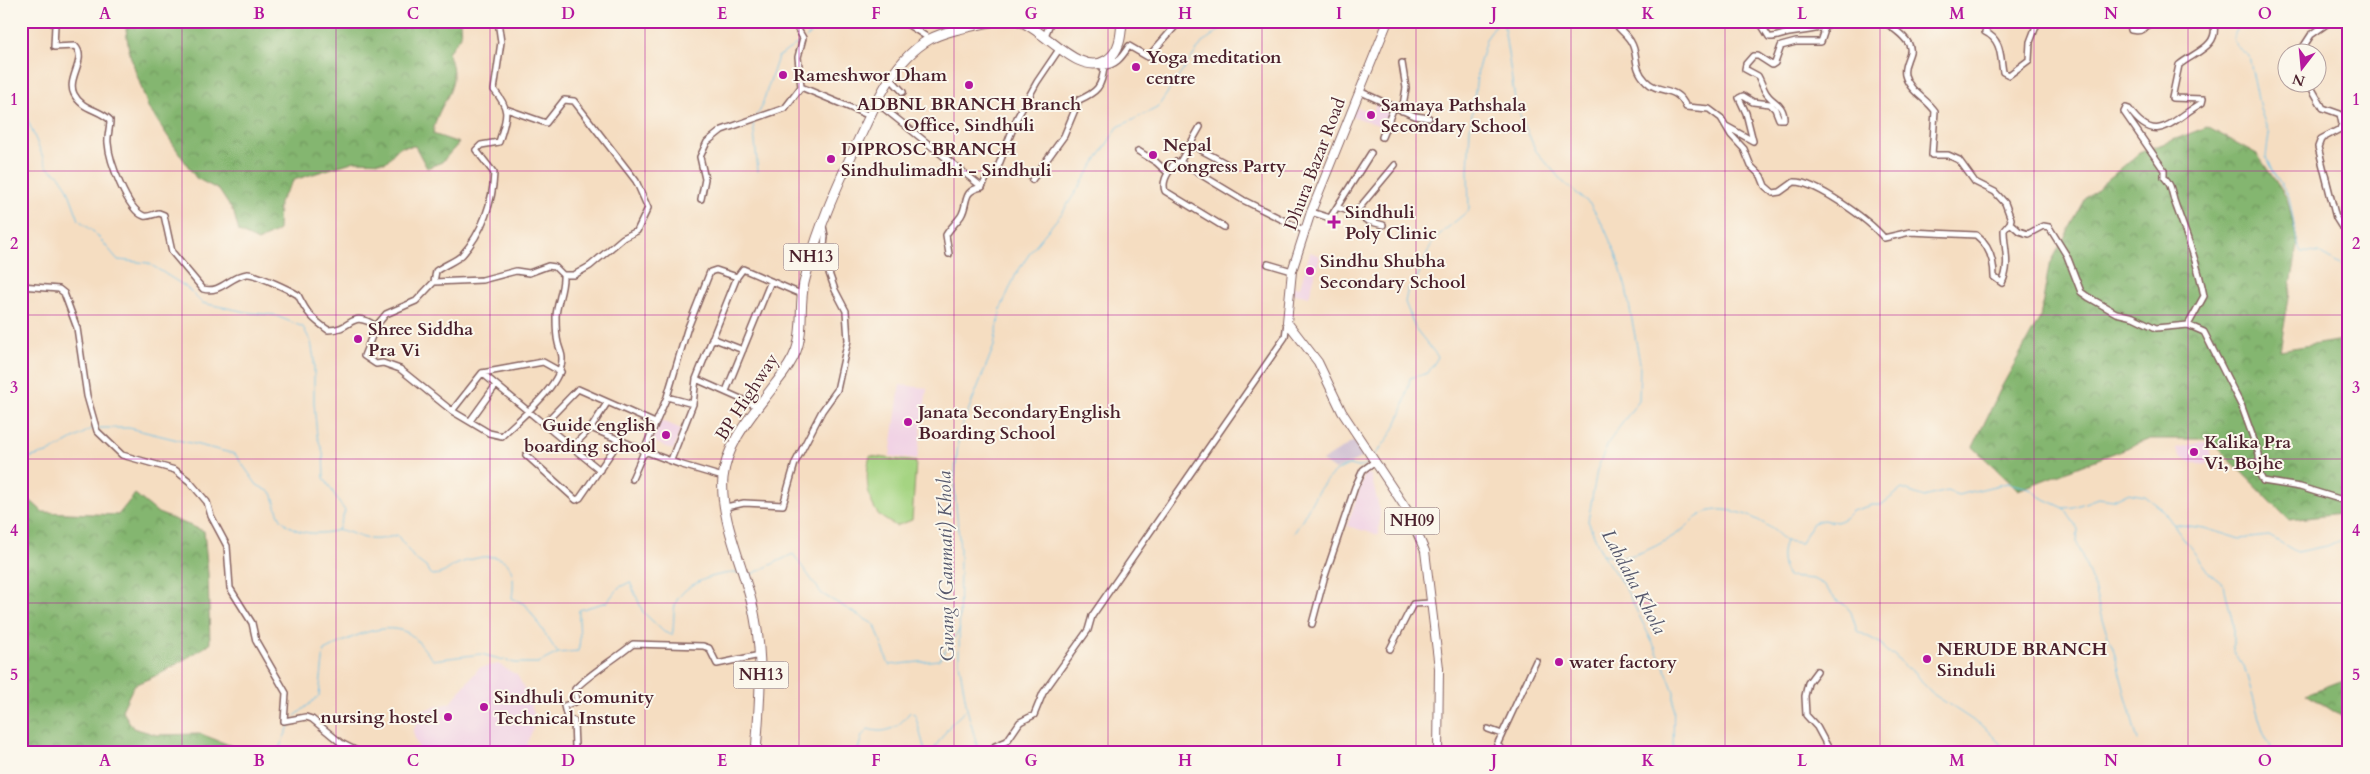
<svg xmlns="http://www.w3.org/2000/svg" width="2370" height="774" font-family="Cardo,serif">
  <defs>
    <pattern id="forest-crowns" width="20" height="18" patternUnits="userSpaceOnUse" patternTransform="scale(1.25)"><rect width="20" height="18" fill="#84b670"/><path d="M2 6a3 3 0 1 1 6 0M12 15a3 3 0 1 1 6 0" fill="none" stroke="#6e935c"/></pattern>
  </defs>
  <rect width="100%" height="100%" fill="#fbf7ec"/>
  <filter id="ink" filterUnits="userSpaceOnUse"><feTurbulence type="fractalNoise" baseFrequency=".02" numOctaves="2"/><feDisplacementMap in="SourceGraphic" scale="10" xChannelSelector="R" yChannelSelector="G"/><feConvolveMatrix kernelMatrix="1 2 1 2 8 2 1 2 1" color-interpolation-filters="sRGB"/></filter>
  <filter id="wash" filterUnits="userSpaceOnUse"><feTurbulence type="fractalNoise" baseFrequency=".0096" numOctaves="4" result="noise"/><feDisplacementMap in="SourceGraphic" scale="20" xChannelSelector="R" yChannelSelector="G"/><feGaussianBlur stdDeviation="1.12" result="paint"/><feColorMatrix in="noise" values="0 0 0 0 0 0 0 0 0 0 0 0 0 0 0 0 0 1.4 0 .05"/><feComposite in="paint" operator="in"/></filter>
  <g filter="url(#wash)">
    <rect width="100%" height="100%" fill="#f5ddc1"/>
    <path fill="#f0d0e4" d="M1377,101L1392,108L1384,127L1352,116L1355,107L1373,113Z
      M1310,252L1320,256L1309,297L1291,293L1293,286L1300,287Z
      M900,385L927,388L917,460L890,456Z
      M660,420L681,429L673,450L652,441Z
      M2203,442L2209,443L2211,461L2204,466L2181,457L2176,448Z
      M1365,473L1371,475L1380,511L1379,535L1347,526Z
      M498,664L517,675L528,695L536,720L524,753H423L416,743L413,731L423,710L450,703L479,668Z"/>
    <path fill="#cebed1" d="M1354,441L1363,457L1335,470L1322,461Z"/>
    <path fill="url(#forest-crowns)" stroke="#676a4e" d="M125,21H460L461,36L448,52C464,93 437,99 433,134L459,143L442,162L427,168L415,146L399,147L386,162L355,161L294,180L279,202L278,231L258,241L239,232L234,213L219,190L196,178L148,107L129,52Z
      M2207,127L2257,154L2287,198L2298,244L2280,350L2349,339V513L2289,520L2209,439H2150L2018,490L1973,447L2002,386L2040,318L2049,266L2086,198L2139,153Z
      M21,492L43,512L118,515L135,494L158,513L204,531L208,574L210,644L160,674L134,685L122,710L133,728L157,735L201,734L242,750L243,753H21Z
      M2349,678V721L2306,694Z"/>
    <path fill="#a5d482" stroke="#787a56" d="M870,456L916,462L912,520L896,526C891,523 883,519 879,515C866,499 865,474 870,456Z"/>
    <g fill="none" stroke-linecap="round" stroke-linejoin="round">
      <path stroke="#6bc1e7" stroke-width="1" d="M1503,21L1516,106L1536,151L1563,182L1590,204L1604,227L1617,257L1626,288L1640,363L1639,400L1608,443L1597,470L1588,521L1602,554L1626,589L1665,668L1674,692L1673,753
        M2241,21L2233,38L2236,46L2249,56L2260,109L2269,134L2266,157L2272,171L2289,197L2297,241L2302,252L2319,253L2349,270
        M806,38L812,33L815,21
        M24,111L47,167L59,175L67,187L79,220L95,233L118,260L148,263L186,287L202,303L252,313L274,315L303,327L311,342L314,359V403L317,436L323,452L324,478L345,511L338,530C349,531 356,536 365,538C376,541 387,538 397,535L414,558L427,568L432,575C448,574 446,568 460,563C496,550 519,555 512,598L526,605L557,652
        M755,116L760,111L778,57L801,41
        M753,122L758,171
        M99,428H129L235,454L257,485L272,493C275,501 277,514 282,520C297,536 320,535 338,530
        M1374,456C1397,430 1404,411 1410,378L1428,373L1438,357L1415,328L1405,302L1408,288L1415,283L1433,240L1469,210L1468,171L1470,129L1478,69L1486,39L1499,21
        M21,460L50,452L93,428
        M2064,508L2078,529L2077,543L2094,587L2102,620L2113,648L2138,741
        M2174,525L2209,573L2224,585L2233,624V651L2244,666L2263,732L2274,753
        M1294,533C1310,510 1320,473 1350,465C1359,468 1362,469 1369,461
        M1785,541C1780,554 1781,564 1788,577L1813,579L1824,585L1836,600L1845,605L1851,612L1857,631L1882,644L1887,653L1895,655L1904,666L1914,671L1930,692L1986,729L2009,753
        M1602,554C1610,555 1621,557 1629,556C1647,552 1666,541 1681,531C1688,526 1694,518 1702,514C1728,501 1768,521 1785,541L1801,543L1813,523L1823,520L1837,522L1845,518L1852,511L1872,505H1881L1902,489L1924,497L1947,491L1958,495L2007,483L2029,488L2040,497L2064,508L2074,507L2098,498L2113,500L2127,493L2145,496L2162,509L2173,524L2204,528L2240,539L2269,536L2297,552L2327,546L2349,537
        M746,573L752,574L793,554L822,594L875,625L889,665L939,660L960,629
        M295,716L319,696L324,651C346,640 380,621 406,632C415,635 426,652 433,660L481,654L515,663H538L558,653L578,651C582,637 578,624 579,610L607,602L618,588L630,582L643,612L664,632L672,635C675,625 672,609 677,600C688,581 720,572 740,573
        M277,753L291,722
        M857,753L862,736L868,729C887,735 899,727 910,712L915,714L925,751L933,750L951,724L966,710
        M979,753L967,709L959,662L960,549L954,484L959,434L994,346L1001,308L1016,274L1034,247L1062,213L1118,127L1157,108L1202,43L1231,21"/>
    </g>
  </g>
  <g filter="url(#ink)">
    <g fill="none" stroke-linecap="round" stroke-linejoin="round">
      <g stroke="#866260" stroke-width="8">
        <path id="minor" d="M49,21L55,25L54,47L75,46C88,59 66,78 74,94C82,110 99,109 110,120C110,128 107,137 108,143C109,160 127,210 144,216C149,217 154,214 159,213L164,215L172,252L203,289C221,294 230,276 247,274C254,273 290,290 298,295C307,313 311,318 328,330C354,330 349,309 376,326L364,356L376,364L383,363L400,369L452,411L489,433L502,436C520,418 563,385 562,358C562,353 559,348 558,343C556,335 556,325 556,316C557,302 564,289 563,275L555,267L548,266L529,273L516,271L482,280L434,282L436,271C444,265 456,261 462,255C482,233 493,202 494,173L476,150L481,145L499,142C506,118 512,111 494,90L501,42L498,21
          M793,21L803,38L798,57L801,87L870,116
          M902,21L930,39
          M1613,21C1618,29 1627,34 1631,42C1639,55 1632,67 1646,81C1659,95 1676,84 1686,107L1709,109L1721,118L1731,135L1744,149L1751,166L1761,176L1765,186L1773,193L1780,192L1794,182C1816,181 1870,221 1884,238L1910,232L1976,235C1990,246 1994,261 1994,277L2002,283C2011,264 2004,249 2004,230L2010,223
          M1759,21L1769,37C1775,38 1782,34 1789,33C1806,30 1819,31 1835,21
          M1883,21C1891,27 1913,40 1910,52C1908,60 1903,66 1905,75C1909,91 1926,98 1935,111L1932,155H1948L1959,160L1975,182L1995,192L2005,203L2011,219L2010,223L2019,231L2028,234L2043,226L2049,227L2067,256L2081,292L2088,297L2116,313L2133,317L2156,328L2188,325L2204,332L2242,407L2259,454L2260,475L2263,481L2300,487L2349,502
          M1988,21L1985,32C2002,40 2000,56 2003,72L2009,75L2029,60L2030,42L2038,21
          M2130,21L2131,30C2141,32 2145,30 2150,21
          M1045,36L1051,21
          M2300,52L2311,35L2331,21
          M1402,63L1406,88L1402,111
          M1101,66C1115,67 1122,57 1129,46L1148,57L1180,21
          M891,79L903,92
          M2308,82L2323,108L2340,114L2342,124L2340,129L2321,139L2318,147L2336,218L2341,226L2349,230
          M1359,91L1394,107L1382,137
          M876,102L982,187
          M1394,107L1415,116L1429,118
          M506,109L546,123L564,100L574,101L636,181L648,208L637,231L623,238L590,266L574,275H563
          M1726,126L1753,141L1746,113L1739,98L1743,96L1753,102L1770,104L1775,109L1779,119H1784C1784,103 1771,103 1765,91C1762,86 1761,81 1758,76L1745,69L1746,64L1753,56H1758L1772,65L1775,63L1781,46L1796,42H1821L1824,33L1823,29
          M1200,127L1180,162H1175C1170,171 1161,180 1165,191L1224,227
          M1190,144L1227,164
          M1138,151L1156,162L1168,173
          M1180,162L1243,200L1305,231
          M1032,180L1064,136L1079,100C1097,92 1102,87 1104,67
          M982,187L987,177L996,172L1017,118L1037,82L1060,48
          M701,199L705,179L700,157L707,142L722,130L785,108L801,87
          M1339,208L1355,213L1395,165
          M2349,209L2347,217L2349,222
          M1311,212L1330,218L1371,153
          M1355,213L1368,221L1383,225
          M949,254L946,235C950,228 956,223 961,216C969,203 961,191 982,187
          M1268,264L1292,271
          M21,286L59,289L64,293L77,328L87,396L97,431L122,455L175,470L189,481L207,502L211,516L227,546L230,588L252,623L256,641L286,693L284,721L306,717L312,719L341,743L361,753
          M2188,325L2204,296C2198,265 2187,236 2176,206C2171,194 2173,186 2164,177V170L2124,112L2126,108L2129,109C2157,148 2172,119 2202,103L2203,99L2172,98L2179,65C2194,52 2221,47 2213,21
          M376,326L386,314L416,301L434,282
          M712,338L743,350
          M482,373L569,445L576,443L591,428L641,449
          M696,379L759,407
          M726,391L771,281
          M667,397L693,404
          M452,411L482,373L543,362L561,372
          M470,421L496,385
          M543,425L578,389L655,423
          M591,428L607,403
          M569,445L600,470
          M645,448L667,397L687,330L710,272L716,270L737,277L743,269L803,295
          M647,452L645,448L641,449L644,454L647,452L679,464L723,477
          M526,455L576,500L580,498L620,440
          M671,460L693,404L696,379L737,277
          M632,479L643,454
          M726,507L744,503L783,505L795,463L822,411L837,390L848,340L846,311L835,290L823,256L825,236L823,226
          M1312,624L1324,579L1355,487L1363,470L1374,462
          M1390,649L1413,604L1431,603
          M1817,671L1808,683L1805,696L1806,715L1817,727L1831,753
          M1488,729L1502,734
          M573,753L575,747L574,721L567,718L564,706L577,701L575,689C592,672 614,660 633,644L703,646L709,648L717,664L760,655
          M992,753L995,746L1007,741L1020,722L1034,715L1043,693L1088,630L1092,616L1285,337L1287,322
          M1507,753L1497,745L1536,661"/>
      </g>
      <g stroke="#866260" stroke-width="10">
        <path id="primary" d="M1388,21L1311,212L1292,271L1287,322L1318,362L1342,412L1407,510L1425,551L1439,668L1438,753"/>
      </g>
      <g stroke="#866260" stroke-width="11">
        <path id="trunk" d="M1019,21C1046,30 1079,78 1107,60C1120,51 1121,36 1122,21
          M756,753C759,706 764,665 755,618C748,575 719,521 723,478C727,440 755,412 776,383C784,373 792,362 796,351C804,330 799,305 804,283C816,232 836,188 858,141C875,105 893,60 930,39C949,29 975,26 995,21"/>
      </g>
      <use href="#minor" stroke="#fff" stroke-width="5"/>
      <use href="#primary" stroke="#fff" stroke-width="8"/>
      <use href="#trunk" stroke="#fff" stroke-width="9"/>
    </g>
  </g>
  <path fill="none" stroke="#b5179e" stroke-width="1" stroke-opacity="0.55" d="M182,21V753M336,21V753M490,21V753M645,21V753M799,21V753M954,21V753M1108,21V753M1262,21V753M1416,21V753M1571,21V753M1725,21V753M1880,21V753M2034,21V753M2188,21V753M21,171H2349M21,315H2349M21,459H2349M21,603H2349"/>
  <g fill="#b5179e" stroke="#fbf7ec" stroke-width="2">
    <circle cx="1136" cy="67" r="5"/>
    <circle cx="783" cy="75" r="5"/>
    <circle cx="969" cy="85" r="5"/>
    <circle cx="1371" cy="115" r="5"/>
    <circle cx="1153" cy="155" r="5"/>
    <circle cx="831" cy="159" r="5"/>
    <path d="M1331.5 214.5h5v5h5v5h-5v5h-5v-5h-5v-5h5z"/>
    <circle cx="1310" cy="271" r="5"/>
    <circle cx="358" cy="339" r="5"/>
    <circle cx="908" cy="422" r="5"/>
    <circle cx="666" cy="435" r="5"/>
    <circle cx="2194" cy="452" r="5"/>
    <circle cx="1927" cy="659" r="5"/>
    <circle cx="1559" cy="662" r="5"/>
    <circle cx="484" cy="707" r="5"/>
    <circle cx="448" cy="717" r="5"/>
  </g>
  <g text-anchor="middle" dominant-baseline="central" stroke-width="4" stroke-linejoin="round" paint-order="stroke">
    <g fill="#fbf7ec" stroke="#7f6065" stroke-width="1">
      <rect x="783.5" y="243.5" width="55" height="27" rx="4"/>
      <rect x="1384.5" y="507.5" width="55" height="27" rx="4"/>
      <rect x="733.5" y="661.5" width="55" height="27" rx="4"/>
    </g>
    <g font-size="16" font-weight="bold" fill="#4a1f2b">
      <text x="811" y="257">NH13</text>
      <text x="1412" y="521">NH09</text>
      <text x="761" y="675">NH13</text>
    </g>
    <g font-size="18" font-weight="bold" fill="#4a1f2b" stroke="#fbf7ec" text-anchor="start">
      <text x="1146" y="57">Yoga meditation<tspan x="1146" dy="21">centre</tspan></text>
      <text x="793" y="75">Rameshwor Dham</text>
      <text x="969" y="104" text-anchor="middle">ADBNL BRANCH Branch<tspan x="969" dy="21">Office, Sindhuli</tspan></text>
      <text x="1381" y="105">Samaya Pathshala<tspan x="1381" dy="21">Secondary School</tspan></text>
      <text x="1163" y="145">Nepal<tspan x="1163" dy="21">Congress Party</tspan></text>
      <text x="841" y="149">DIPROSC BRANCH<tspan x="841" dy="21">Sindhulimadhi - Sindhuli</tspan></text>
      <text x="1345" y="212">Sindhuli<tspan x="1345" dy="21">Poly Clinic</tspan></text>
      <text x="1320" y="261">Sindhu Shubha<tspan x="1320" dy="21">Secondary School</tspan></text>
      <text x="368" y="329">Shree Siddha<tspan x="368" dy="21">Pra Vi</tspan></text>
      <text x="918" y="412">Janata SecondaryEnglish<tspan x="918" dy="21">Boarding School</tspan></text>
      <text x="656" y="425" text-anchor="end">Guide english<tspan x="656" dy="21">boarding school</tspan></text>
      <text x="2204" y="442">Kalika Pra<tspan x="2204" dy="21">Vi, Bojhe</tspan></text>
      <text x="1937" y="649">NERUDE BRANCH<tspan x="1937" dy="21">Sinduli</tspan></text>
      <text x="1569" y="662">water factory</text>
      <text x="494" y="697">Sindhuli Comunity<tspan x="494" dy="21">Technical Instute</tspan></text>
      <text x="438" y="717" text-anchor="end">nursing hostel</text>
    </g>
    <g font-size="18" fill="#4a1f2b" stroke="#fbf7ec">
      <text transform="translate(1315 164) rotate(-69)">Dhura Bazar Road</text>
      <text transform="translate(747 397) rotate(-57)">BP Highway</text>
    </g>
    <g font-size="19" font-style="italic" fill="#56586d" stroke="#fbf7ec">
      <text transform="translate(946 566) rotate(-91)">Gwang (Gaumati) Khola</text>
      <text transform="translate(1634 582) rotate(62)">Labdaha Khola</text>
    </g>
  </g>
  <rect width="2370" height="774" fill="none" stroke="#fbf7ec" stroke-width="55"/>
  <g transform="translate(2302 68) rotate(196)"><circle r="24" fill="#fbf7ec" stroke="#b4a19f"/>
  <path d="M0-4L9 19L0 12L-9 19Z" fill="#b5179e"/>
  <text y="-8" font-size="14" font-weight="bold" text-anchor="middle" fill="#4a1f2b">N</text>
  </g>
  <rect x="28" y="28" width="2314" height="718" fill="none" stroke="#b5179e" stroke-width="2"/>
  <g font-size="16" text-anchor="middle" font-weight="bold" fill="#b5179e">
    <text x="105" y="19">A</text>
    <text x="259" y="19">B</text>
    <text x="413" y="19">C</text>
    <text x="568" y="19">D</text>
    <text x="722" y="19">E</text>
    <text x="876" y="19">F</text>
    <text x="1031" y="19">G</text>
    <text x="1185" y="19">H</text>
    <text x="1339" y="19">I</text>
    <text x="1494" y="19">J</text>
    <text x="1648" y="19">K</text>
    <text x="1802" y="19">L</text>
    <text x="1957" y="19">M</text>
    <text x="2111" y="19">N</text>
    <text x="2265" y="19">O</text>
    <text x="14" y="105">1</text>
    <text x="2356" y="105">1</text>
    <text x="14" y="249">2</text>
    <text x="2356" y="249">2</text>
    <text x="14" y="393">3</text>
    <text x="2356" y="393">3</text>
    <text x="14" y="536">4</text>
    <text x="2356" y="536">4</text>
    <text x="14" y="680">5</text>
    <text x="2356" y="680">5</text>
    <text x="105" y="766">A</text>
    <text x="259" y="766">B</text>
    <text x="413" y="766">C</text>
    <text x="568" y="766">D</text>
    <text x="722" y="766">E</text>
    <text x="876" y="766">F</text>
    <text x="1031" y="766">G</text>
    <text x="1185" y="766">H</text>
    <text x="1339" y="766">I</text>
    <text x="1494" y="766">J</text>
    <text x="1648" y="766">K</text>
    <text x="1802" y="766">L</text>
    <text x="1957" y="766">M</text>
    <text x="2111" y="766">N</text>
    <text x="2265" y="766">O</text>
  </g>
</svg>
